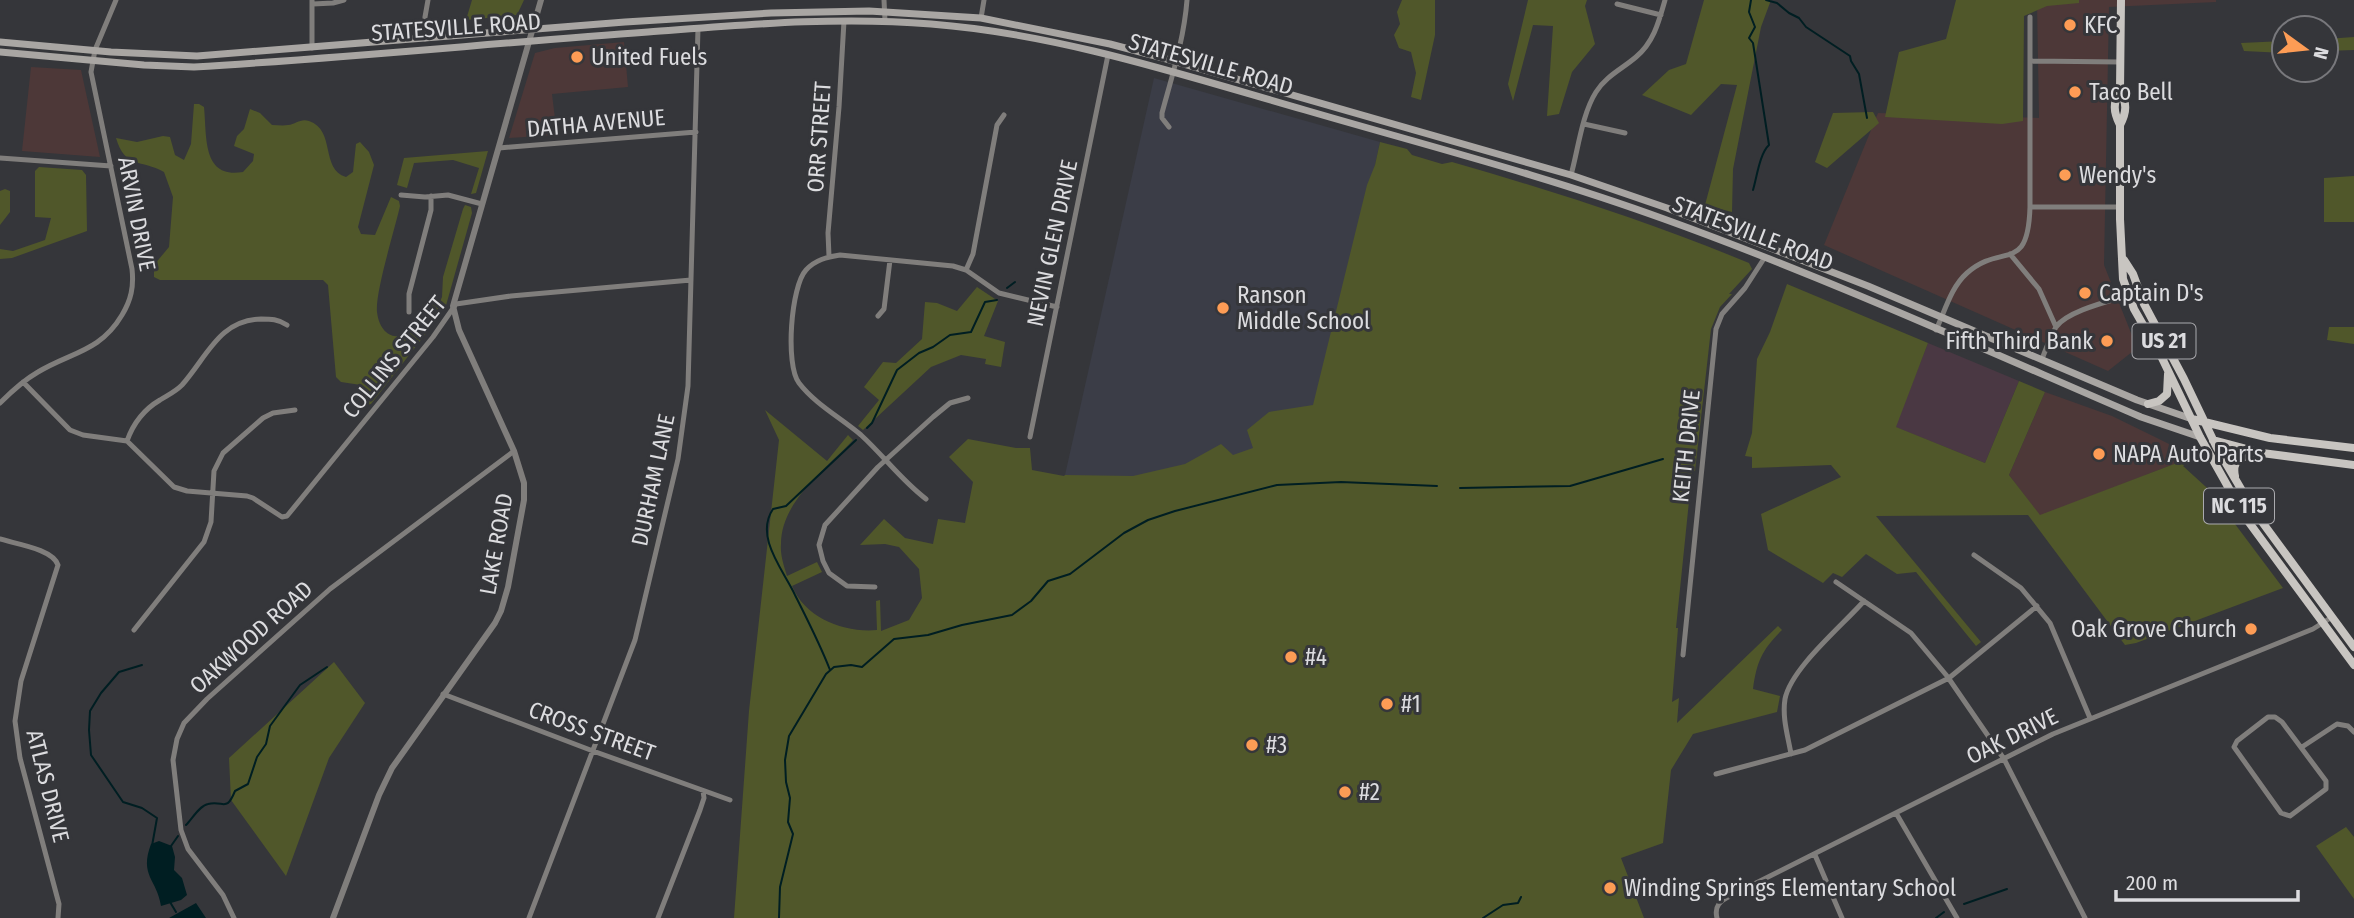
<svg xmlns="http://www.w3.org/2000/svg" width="2354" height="918" font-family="'Fira Sans Condensed',sans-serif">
  <rect width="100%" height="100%" fill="#35363a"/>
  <path fill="#4d3838" d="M2037,0H2216V2L2109,7L2104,265L2137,348L2108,371L1824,245L1878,113L2039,118Z
    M624,42L628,87L552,94L557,135L509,138L535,53L555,48Z
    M31,67L81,70L100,157L22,151Z
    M2045,392L2112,416L2155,437L2169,444L2182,461L2040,516L2009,475Z"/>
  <path fill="#4a3843" d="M1928,343L2019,381L1985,463L1895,427Z"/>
  <path fill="#3b3d47" d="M1154,78L1380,142L1294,539L1065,475Z"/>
  <path fill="#50572a" d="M472,0H524L517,15L466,20Z
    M1402,0H1435V35L1421,100L1411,97L1416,73L1411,52L1399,48L1394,35L1400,24L1397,12Z
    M1528,0H1587L1585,6L1595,44L1572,72L1559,114L1547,116L1553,26L1533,25L1513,101L1508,84Z
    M1704,0H1771L1761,27L1733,169L1732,212L1705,205L1737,85L1721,84L1691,115L1642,95L1669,70L1686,64Z
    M1956,0H2079V3L2047,6L2024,16L2023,121L2002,124L1885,117L1899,52L1946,39Z
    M2354,37V50L2326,51V39Z
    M2284,41V53L2244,51L2241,43Z
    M194,104H199L204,107C207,137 202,179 243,172L253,161L254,154L234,146L237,136L244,129L250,109L260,113L272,125C277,125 283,126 288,125C296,124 301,118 309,121C336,130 320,169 346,177L353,172L356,144L360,142L369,152L374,165L358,227L361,234L375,235L391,197L399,201L400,206C395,229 375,292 377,312C382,352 425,338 422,305L427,303L438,306L442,297L443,277L463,209L465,205L471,207L472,213L445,309L371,404L366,405L365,390L361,385L341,382L336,377L328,285L323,280H160L154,277V265L169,247L173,197L164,172C141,159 125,169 116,138L137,142L163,136L170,137L175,155L184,160L191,144Z
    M1873,112L1879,123L1827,168L1815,162L1833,113Z
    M1380,142L1407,149L1412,155L1442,164L1452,162C1553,191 1652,223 1749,263L1752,269L1729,294H1732L1720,307L1711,329L1695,471L1692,472L1676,628H1678L1672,702L1679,698L1677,723L1778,626L1782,630C1762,650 1757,661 1753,689L1780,696L1777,712L1693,734L1671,770L1663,843L1621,858L1644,918H734L749,711L779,440L765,410L827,461L848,435L853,440C826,469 781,501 781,544C780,555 784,566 787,576L817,562L822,572L792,586C805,618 844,633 877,630L876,601L880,600L881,631L909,620L922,598L919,569L899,547L885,544L860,545L884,519L905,538L933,544L938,519L965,523L973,482L949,457L968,439L1016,448H1030L1032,470L1064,476L1065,475L1133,476L1185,464L1221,444L1233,455L1253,448L1247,430L1269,412L1313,405L1367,185L1375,165Z
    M488,151L476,193L471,194L479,168L453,160L414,163L407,188L397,185L404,158Z
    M39,167L82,170L86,175L87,231L12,258L0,259V249L13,251L45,240L51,218L35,217V171Z
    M2354,176V222H2324V178Z
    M5,189L10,191V212L0,225V191Z
    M1787,284L1928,343L1896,427L1985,463L2019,381L2045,392L2009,475L2040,515L2182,461L2186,464L2183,466L2217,497L2235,524L2283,588L2136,643L2125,645L2028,515L1876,516L1981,642L1976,646L1916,572L1897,574L1866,554L1842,577L1833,573L1823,583L1768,550L1761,514L1841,477L1831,465L1752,468V457L1745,456L1752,433L1757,359L1770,332Z
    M977,287L998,301L984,336L1005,342L1001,367L985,364L986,359L961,355L931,367L863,430L858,426L879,400L864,387L883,362L896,363L922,339L925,302L937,303L957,311Z
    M2329,327H2354V344L2327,340Z
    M334,662L365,703L329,758L286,876L231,800L229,758Z
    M2346,827L2354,837V899L2316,846Z"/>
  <path fill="#001e22" d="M159,841L172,846L175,857L174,870L182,878L187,895L181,900L161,906C157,879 139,876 151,844Z
    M196,903L206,918H169Z"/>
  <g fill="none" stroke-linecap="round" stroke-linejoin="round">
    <path stroke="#001e22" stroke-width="2" d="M1751,0L1749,12L1755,27L1749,38L1753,43L1769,145C1760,153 1757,176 1753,190
      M1766,0L1777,3L1789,13L1799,18L1806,27L1850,56L1851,61L1859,74L1867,118
      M1007,288L1015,282
      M867,428L872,423L897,370L919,353L933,347L950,335L971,332L985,302L997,300
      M1460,488L1570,486L1663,459
      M142,665L119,672L101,693L90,711L89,730L91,755L123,802L142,808L157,818L152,846
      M830,670C820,644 807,619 795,595C784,571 754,537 773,509L786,506L856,440
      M186,825C192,819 199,806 208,804C224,800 226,813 235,791L248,784L257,757L266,744L270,726L300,685L327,667
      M171,846L178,836
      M170,902L176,912
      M1964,904L2007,889
      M779,918L780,887L793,834L788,822L790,798L786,782L785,760L789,736L826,674L834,667L851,665L862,667L894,639L928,635L962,625L1012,615L1031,601L1048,581L1070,574L1124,533L1148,520L1175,511L1277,485L1341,482L1437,486
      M1483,918L1503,905L1518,903L1521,897
      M1936,918L1944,912"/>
    <path stroke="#807e7c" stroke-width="5" d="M884,0L885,21
      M313,4L333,3L344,0
      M1617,4L1661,15
      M981,18L984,0
      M425,39V17L428,0
      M312,48V0
      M2030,61L2120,62
      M1584,124L1625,133
      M1169,127L1162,118V113C1172,76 1184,39 1187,0
      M499,148L696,132
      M0,158L111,166
      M1571,175C1578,150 1582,114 1596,92C1606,76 1622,69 1636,57C1654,42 1659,21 1665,0
      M401,195L425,197L448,195L482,204
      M2030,207H2120
      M2010,254L2039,289L2056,327
      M829,256L828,233L839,107L844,21
      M966,270L973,254L997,125L1004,115
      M409,312V294L431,210V196
      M878,316L884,309L890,260
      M1936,330C1945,311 1951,287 1967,273C2002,242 2028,275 2030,207V17
      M2042,359C2046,349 2050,337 2056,327C2067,311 2110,301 2129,295
      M23,382L70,430L83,435L127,441L174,487L187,491L247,496L253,498L282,517L287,516L433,337L456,304L511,296L691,280
      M0,403C12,391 24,380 38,372C71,352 100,352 122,315C131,300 134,287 132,269L91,72L95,50L116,0
      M1030,437L1108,55
      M127,441C133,424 143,410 160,400C168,395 175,392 182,385C207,357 219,320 261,319C271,319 278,319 287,325
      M926,499C901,480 884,456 861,435C841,418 815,404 799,383C785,365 791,286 806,270C815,260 827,257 840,255L953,266L966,270L999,293L1057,307
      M0,539C16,544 53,549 58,565L21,681L15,721L20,758L59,904L58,918
      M1974,555L2021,588L2050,623L2090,718
      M1836,582L1911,633L1947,676L2004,759L2085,918
      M875,587L847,586L829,573L823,561L819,545L825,525L878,467L933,417L950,403L968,398
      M134,630L204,542L211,522L214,471L223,453L263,418L273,413L295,410
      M1683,655L1716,329L1722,314L1745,288L1765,257
      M443,694L593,751L730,800
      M2268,717H2275L2282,722L2326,781V789L2290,816L2281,813L2234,747L2237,741Z
      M2302,747L2337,724L2348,726L2354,732
      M1791,754C1788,736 1782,718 1785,699C1791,668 1843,625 1864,601
      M1716,774L1805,750L1949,678L2037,606
      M1896,813L1957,918
      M1815,855L1842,918
      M234,918L223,895L188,849L181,830L173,760L177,739L184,723L207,699L330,589L514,451
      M529,918L635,640L678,459L688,386L698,28
      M658,918L700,810L704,798L703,791
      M1717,918C1714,906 1720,901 1730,896L2053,734L2313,629L2332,617"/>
    <path stroke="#807e7c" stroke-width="6" d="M333,918L379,795L392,768L495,623L501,611L508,587L524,500V483L514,451L459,330L453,306L541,0"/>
    <path stroke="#a9a6a3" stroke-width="7" d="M0,42L111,52L197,56L625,22L771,13L869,11L981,18L1110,44L1163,58L1571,175L1667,208L1868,286L2137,400L2192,419
      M0,52L144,65L194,67C345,58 496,43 648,32C742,25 836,16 931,24C1059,34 1183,75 1305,110C1425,145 1546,176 1664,219C1825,277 1983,349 2141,417L2200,437"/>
    <path stroke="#c8c5c1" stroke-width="8" d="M2121,0L2120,90C2127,103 2127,112 2120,125V219L2123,279L2134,309L2162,358L2200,437L2245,517L2354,665
      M2120,125C2113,111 2113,103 2120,90
      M2124,260L2133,274L2144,304L2184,379L2217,448L2254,511L2354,647
      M2148,404L2159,401L2167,394L2168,374
      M2192,419L2270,438L2354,448
      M2213,440L2262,453L2354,465
      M2235,476C2231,458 2244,456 2258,454"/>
  </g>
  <g fill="#fd9c55" stroke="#35363a" stroke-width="2.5">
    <circle cx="2070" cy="25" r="7"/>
    <circle cx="577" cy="57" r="7"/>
    <circle cx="2075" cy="92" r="7"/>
    <circle cx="2065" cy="175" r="7"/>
    <circle cx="2085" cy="293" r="7"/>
    <circle cx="1223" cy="308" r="7"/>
    <circle cx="2107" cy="341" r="7"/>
    <circle cx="2099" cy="454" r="7"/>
    <circle cx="2251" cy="629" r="7"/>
    <circle cx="1291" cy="657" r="7"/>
    <circle cx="1387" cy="704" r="7"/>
    <circle cx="1252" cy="745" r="7"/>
    <circle cx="1345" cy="792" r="7"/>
    <circle cx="1610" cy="888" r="7"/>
  </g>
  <g text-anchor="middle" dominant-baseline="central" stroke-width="6" stroke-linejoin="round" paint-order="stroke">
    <g fill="#35363a" stroke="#aaaaae" stroke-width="2">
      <rect x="2132.5" y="323.5" width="63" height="35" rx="5"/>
      <rect x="2204" y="488.5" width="70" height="35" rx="5"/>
    </g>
    <g font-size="21" font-weight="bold" fill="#dcdcdf">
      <text x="2164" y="341">US 21</text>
      <text x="2239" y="506">NC 115</text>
    </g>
    <g font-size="23" fill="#dcdcdf" stroke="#35363a" text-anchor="start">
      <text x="2084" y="25">KFC</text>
      <text x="591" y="57">United Fuels</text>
      <text x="2089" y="92">Taco Bell</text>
      <text x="2079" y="175">Wendy's</text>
      <text x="2099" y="293">Captain D's</text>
      <text x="1237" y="295">Ranson<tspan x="1237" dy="26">Middle School</tspan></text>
      <text x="2093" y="341" text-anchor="end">Fifth Third Bank</text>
      <text x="2113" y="454">NAPA Auto Parts</text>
      <text x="2237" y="629" text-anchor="end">Oak Grove Church</text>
      <text x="1305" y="657">#4</text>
      <text x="1401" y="704">#1</text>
      <text x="1266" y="745">#3</text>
      <text x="1359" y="792">#2</text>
      <text x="1624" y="888">Winding Springs Elementary School</text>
    </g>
    <g font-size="23" fill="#dcdcdf" stroke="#35363a">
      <text transform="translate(456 27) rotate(-4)">STATESVILLE ROAD</text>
      <text transform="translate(1211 64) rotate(16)">STATESVILLE ROAD</text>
      <text transform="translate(596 123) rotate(-5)">DATHA AVENUE</text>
      <text transform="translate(819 137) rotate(-86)">ORR STREET</text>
      <text transform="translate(137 214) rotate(79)">ARVIN DRIVE</text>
      <text transform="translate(1753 233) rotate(21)">STATESVILLE ROAD</text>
      <text transform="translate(1052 243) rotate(-78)">NEVIN GLEN DRIVE</text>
      <text transform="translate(394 357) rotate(-51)">COLLINS STREET</text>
      <text transform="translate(1686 446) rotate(-84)">KEITH DRIVE</text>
      <text transform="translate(653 480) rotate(-78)">DURHAM LANE</text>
      <text transform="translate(496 544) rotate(-80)">LAKE ROAD</text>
      <text transform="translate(251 637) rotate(-42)">OAKWOOD ROAD</text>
      <text transform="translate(592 731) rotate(20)">CROSS STREET</text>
      <text transform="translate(2012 736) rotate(-26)">OAK DRIVE</text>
      <text transform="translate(48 786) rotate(76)">ATLAS DRIVE</text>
    </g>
  </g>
  <g transform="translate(2305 49) rotate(105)"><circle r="33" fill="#35363a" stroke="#78787c" stroke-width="2"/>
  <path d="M0-5L12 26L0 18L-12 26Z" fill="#fd9c55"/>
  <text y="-10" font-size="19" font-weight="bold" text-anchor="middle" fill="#dcdcdf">N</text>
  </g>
  <path d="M2116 890v10h182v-10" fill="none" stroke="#dcdcdf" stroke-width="3.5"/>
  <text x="2126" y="890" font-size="21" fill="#dcdcdf" stroke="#35363a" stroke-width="5" paint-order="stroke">200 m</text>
</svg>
